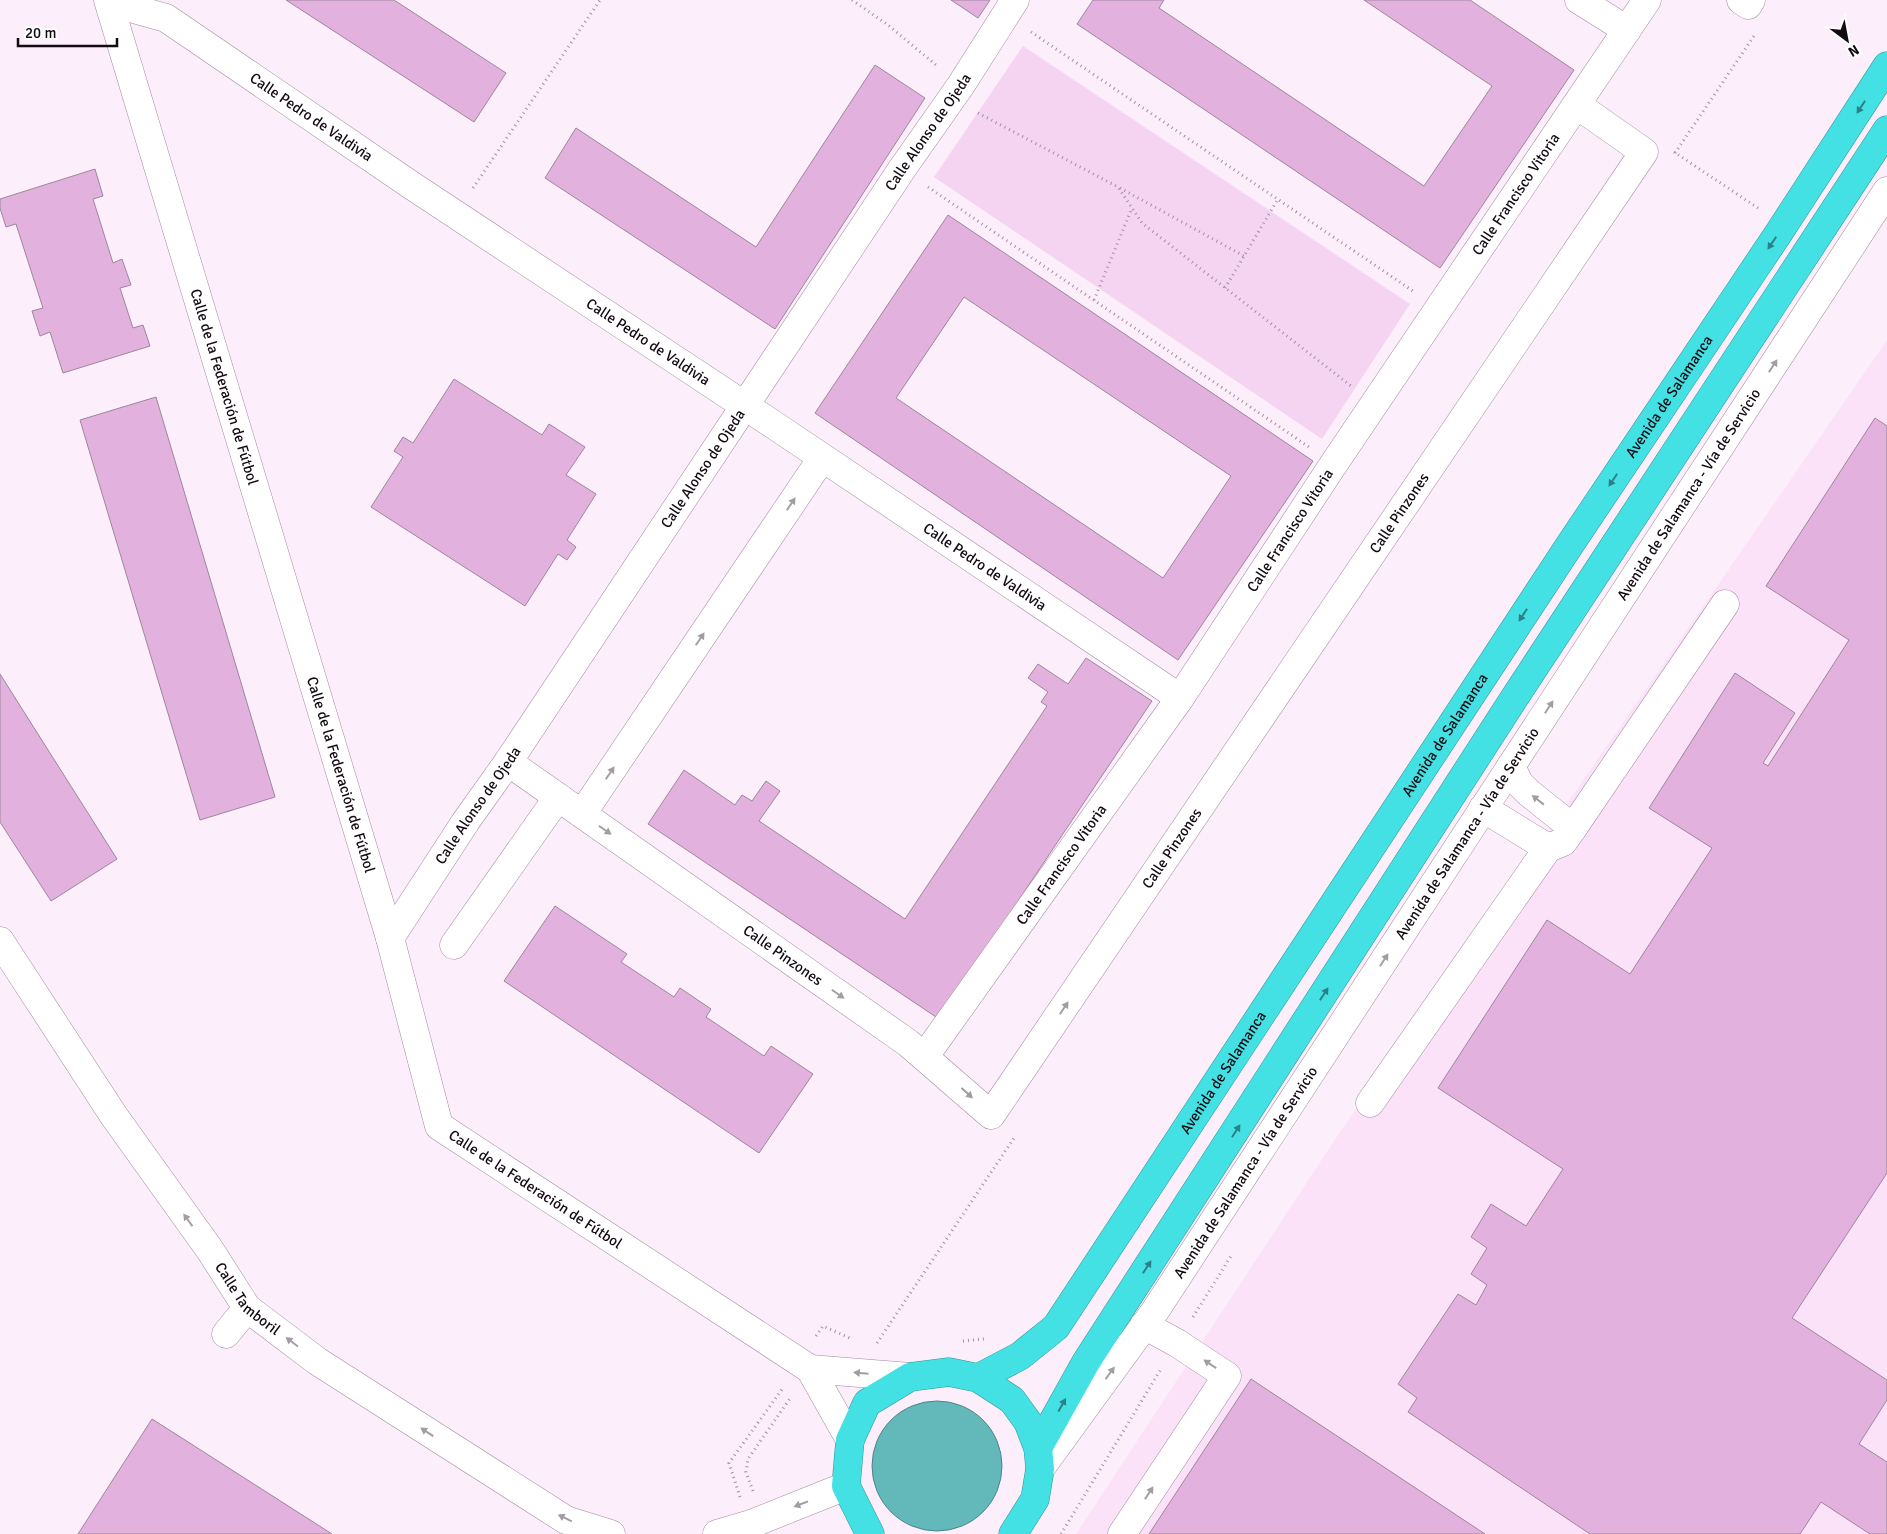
<svg xmlns="http://www.w3.org/2000/svg" width="1887" height="1534" font-family="Signika,sans-serif">
  <rect width="100%" height="100%" fill="#fdeefb"/>
  <path fill="#fbe2f9" d="M1887,340V1534H1076L1332,1144Z"/>
  <path fill="#f5d4f1" d="M1023,46L1410,304L1322,439L934,177Z"/>
  <path fill="#63b9ba" stroke="#4b8488" d="M872 1466a65 65 0 1 1 130 0a65 65 0 1 1-130 0Z"/>
  <path fill="#e3b1de" stroke="#9d869b" fill-rule="evenodd" d="M286,0H394L506,73L474,122Z
    M951,0H990L978,18Z
    M1093,0H1164L1159,8L1424,186L1492,86L1364,0H1470L1574,70L1440,268L1077,24Z
    M875,65L925,98L775,329L545,178L576,128L756,247Z
    M95,169L103,196L93,199L113,263L122,259L131,285L120,288L133,328L143,325L150,346L63,373L50,332L40,336L32,311L43,308L16,224L6,227L0,208V199Z
    M948,215L1313,461L1178,660L815,413ZM964,297L1231,476L1163,578L896,398Z
    M454,379L542,435L549,424L585,447L566,475L596,494L567,540L576,547L567,560L558,554L525,606L371,507L403,457L394,451L403,437L413,443Z
    M156,397L275,797L200,820L80,420Z
    M1875,418L1887,426V1173L1792,1318L1887,1380V1400L1859,1444L1887,1462V1534H1870L1821,1502L1800,1534H1590L1408,1412L1417,1398L1398,1384L1458,1294L1476,1305L1487,1285L1471,1274L1487,1248L1471,1237L1491,1204L1526,1226L1563,1169L1438,1088L1547,920L1630,974L1712,848L1649,808L1735,673L1795,713L1763,763L1768,766L1849,640L1766,586Z
    M1086,658L1152,701L939,1019L648,824L684,770L735,805L742,795L752,801L766,781L780,791L759,821L905,919L1047,706L1041,702L1048,692L1028,678L1038,664L1068,684Z
    M0,674L117,859L51,901L0,822Z
    M555,906L627,954L621,962L674,997L680,988L711,1009L706,1017L764,1056L771,1046L813,1074L759,1153L504,981Z
    M1251,1379L1485,1534H1149Z
    M152,1419L185,1440L332,1534H78Z"/>
  <g fill="none" stroke-linecap="round" stroke-linejoin="round">
    <g stroke="#a28ba0" stroke-width="29">
      <g id="minor">
        <path id="s1" d="M108,0L390,938L439,1126L810,1369L850,1440"/>
        <path d="M1579,0L1627,30"/>
        <path d="M1741,0L1748,5L1751,0"/>
        <path id="s2" d="M109,2L166,18L411,185L777,427L1180,698"/>
        <path id="s3" d="M508,762L908,1043L991,1115L1644,152L1577,105"/>
        <path d="M1511,766L1519,783L1529,793L1573,828"/>
        <path d="M1483,808L1548,848"/>
        <path d="M582,814L822,458"/>
        <path id="s4" d="M390,938L466,821L508,762L902,169L961,85L1015,0"/>
        <path id="s5" d="M0,941L114,1116L210,1250L247,1308L317,1361L566,1520L611,1534"/>
        <path d="M454,945L558,797"/>
        <path id="s6" d="M925,1056L1180,698L1333,465L1647,0"/>
        <path d="M1370,1103L1548,848L1563,842L1573,828L1725,604"/>
        <path d="M226,1334L247,1308"/>
        <path d="M810,1369L910,1377"/>
        <path id="s7" d="M1040,1469L1155,1311L1887,191"/>
        <path d="M717,1534L751,1524L846,1486"/>
        <path d="M1122,1534L1227,1376L1177,1343L1144,1325"/>
      </g>
    </g>
    <g stroke="#32969a" stroke-width="29">
      <g id="highway">
        <path id="s8" d="M978,1378L1020,1356L1056,1327L1569,546L1780,231L1887,66"/>
        <path d="M1038,1448L1086,1362L1513,700L1887,130"/>
        <path d="M870,1534L846,1486L850,1440L867,1403L910,1377L949,1372L978,1378L1012,1400L1028,1422L1038,1448L1040,1469L1035,1499L1013,1534"/>
      </g>
    </g>
    <path stroke="#9e929d" stroke-width="3" stroke-dasharray="1 4" stroke-linecap="butt" d="M852,0L888,25L936,65
      M1031,32L1413,291
      M978,113L1118,187L1142,223L1351,386
      M1674,152L1758,208
      M1675,153L1754,36
      M928,187L1309,447
      M473,188L600,0
      M1120,188L1244,256
      M1225,288L1278,199
      M1094,300L1132,208
      M1193,1317L1231,1256
      M816,1336L823,1326L852,1339
      M963,1341L984,1339
      M877,1343L1014,1138
      M753,1491L746,1472L748,1459L791,1397
      M740,1497L729,1463L783,1388
      M1061,1534L1161,1369"/>
    <use href="#minor" stroke="#fff" stroke-width="28"/>
    <use href="#highway" stroke="#43e1e3" stroke-width="28"/>
  </g>
  <defs><path id="oneway-solid" d="M-6-.8H1V-3.2L6.5 0L1 3.2V.8H-6Z" transform="scale(1.25)"/></defs>
  <g fill="#2d8085">
    <use href="#oneway-solid" transform="translate(1861 107) rotate(123)"/>
    <use href="#oneway-solid" transform="translate(1772 243) rotate(124)"/>
    <use href="#oneway-solid" transform="translate(1613 480) rotate(124)"/>
    <use href="#oneway-solid" transform="translate(1523 615) rotate(123)"/>
    <use href="#oneway-solid" transform="translate(1324 994) rotate(-57)"/>
    <use href="#oneway-solid" transform="translate(1236 1131) rotate(-57)"/>
    <use href="#oneway-solid" transform="translate(1147 1267) rotate(-57)"/>
    <use href="#oneway-solid" transform="translate(1062 1405) rotate(-61)"/>
  </g>
  <g fill="#a19da0">
    <use href="#oneway-solid" transform="translate(1773 366) rotate(-57)"/>
    <use href="#oneway-solid" transform="translate(791 504) rotate(-56)"/>
    <use href="#oneway-solid" transform="translate(700 639) rotate(-56)"/>
    <use href="#oneway-solid" transform="translate(1549 707) rotate(-57)"/>
    <use href="#oneway-solid" transform="translate(610 773) rotate(-56)"/>
    <use href="#oneway-solid" transform="translate(1538 800) rotate(-142)"/>
    <use href="#oneway-solid" transform="translate(605 830) rotate(35)"/>
    <use href="#oneway-solid" transform="translate(1384 960) rotate(-57)"/>
    <use href="#oneway-solid" transform="translate(838 994) rotate(35)"/>
    <use href="#oneway-solid" transform="translate(1064 1008) rotate(-56)"/>
    <use href="#oneway-solid" transform="translate(967 1093) rotate(42)"/>
    <use href="#oneway-solid" transform="translate(188 1220) rotate(-126)"/>
    <use href="#oneway-solid" transform="translate(292 1342) rotate(-143)"/>
    <use href="#oneway-solid" transform="translate(1210 1364) rotate(-146)"/>
    <use href="#oneway-solid" transform="translate(861 1373) rotate(-175)"/>
    <use href="#oneway-solid" transform="translate(1110 1373) rotate(-54)"/>
    <use href="#oneway-solid" transform="translate(427 1432) rotate(-147)"/>
    <use href="#oneway-solid" transform="translate(1149 1493) rotate(-57)"/>
    <use href="#oneway-solid" transform="translate(801 1504) rotate(159)"/>
    <use href="#oneway-solid" transform="translate(565 1518) rotate(-154)"/>
  </g>
  <g text-anchor="middle" dominant-baseline="central" stroke-width="4" stroke-linejoin="round" paint-order="stroke">
    <g font-size="15" fill="#130a12" stroke="#fff">
      <text stroke="none"><textPath href="#s2" startOffset="235">Calle Pedro de Valdivia</textPath></text>
      <text stroke="none"><textPath href="#s4" startOffset="969">Calle Alonso de Ojeda</textPath></text>
      <text stroke="none"><textPath href="#s6" startOffset="1045">Calle Francisco Vitoria</textPath></text>
      <text stroke="none"><textPath href="#s2" startOffset="640">Calle Pedro de Valdivia</textPath></text>
      <text stroke="none"><textPath href="#s1" startOffset="404">Calle de la Federación de Fútbol</textPath></text>
      <text stroke="none"><textPath href="#s8" startOffset="1208">Avenida de Salamanca</textPath></text>
      <text stroke="none"><textPath href="#s4" startOffset="564">Calle Alonso de Ojeda</textPath></text>
      <text stroke="none"><textPath href="#s7" startOffset="1171">Avenida de Salamanca - Vía de Servicio</textPath></text>
      <text stroke="none"><textPath href="#s3" startOffset="1326">Calle Pinzones</textPath></text>
      <text stroke="none"><textPath href="#s6" startOffset="640">Calle Francisco Vitoria</textPath></text>
      <text stroke="none"><textPath href="#s2" startOffset="1045">Calle Pedro de Valdivia</textPath></text>
      <text stroke="none"><textPath href="#s8" startOffset="802">Avenida de Salamanca</textPath></text>
      <text stroke="none"><textPath href="#s1" startOffset="809">Calle de la Federación de Fútbol</textPath></text>
      <text stroke="none"><textPath href="#s4" startOffset="159">Calle Alonso de Ojeda</textPath></text>
      <text stroke="none"><textPath href="#s7" startOffset="766">Avenida de Salamanca - Vía de Servicio</textPath></text>
      <text stroke="none"><textPath href="#s3" startOffset="921">Calle Pinzones</textPath></text>
      <text stroke="none"><textPath href="#s6" startOffset="235">Calle Francisco Vitoria</textPath></text>
      <text stroke="none"><textPath href="#s3" startOffset="336">Calle Pinzones</textPath></text>
      <text stroke="none"><textPath href="#s8" startOffset="398">Avenida de Salamanca</textPath></text>
      <text stroke="none"><textPath href="#s7" startOffset="361">Avenida de Salamanca - Vía de Servicio</textPath></text>
      <text stroke="none"><textPath href="#s1" startOffset="1289">Calle de la Federación de Fútbol</textPath></text>
      <text stroke="none"><textPath href="#s5" startOffset="436">Calle Tamboril</textPath></text>
    </g>
  </g>
  <g transform="translate(1847 40) rotate(148)" stroke="#ffffff" stroke-width="4" paint-order="stroke">
  <path d="M0-4L9 19L0 12L-9 19Z" fill="#130a12"/>
  <text y="-8" font-size="14" font-weight="bold" text-anchor="middle" fill="#130a12">N</text>
  </g>
  <path d="M18 38v8h99v-8" fill="none" stroke="#130a12" stroke-width="2.5"/>
  <text x="25" y="38" font-size="15" fill="#130a12" stroke="#ffffff" stroke-width="4" paint-order="stroke">20 m</text>
</svg>
